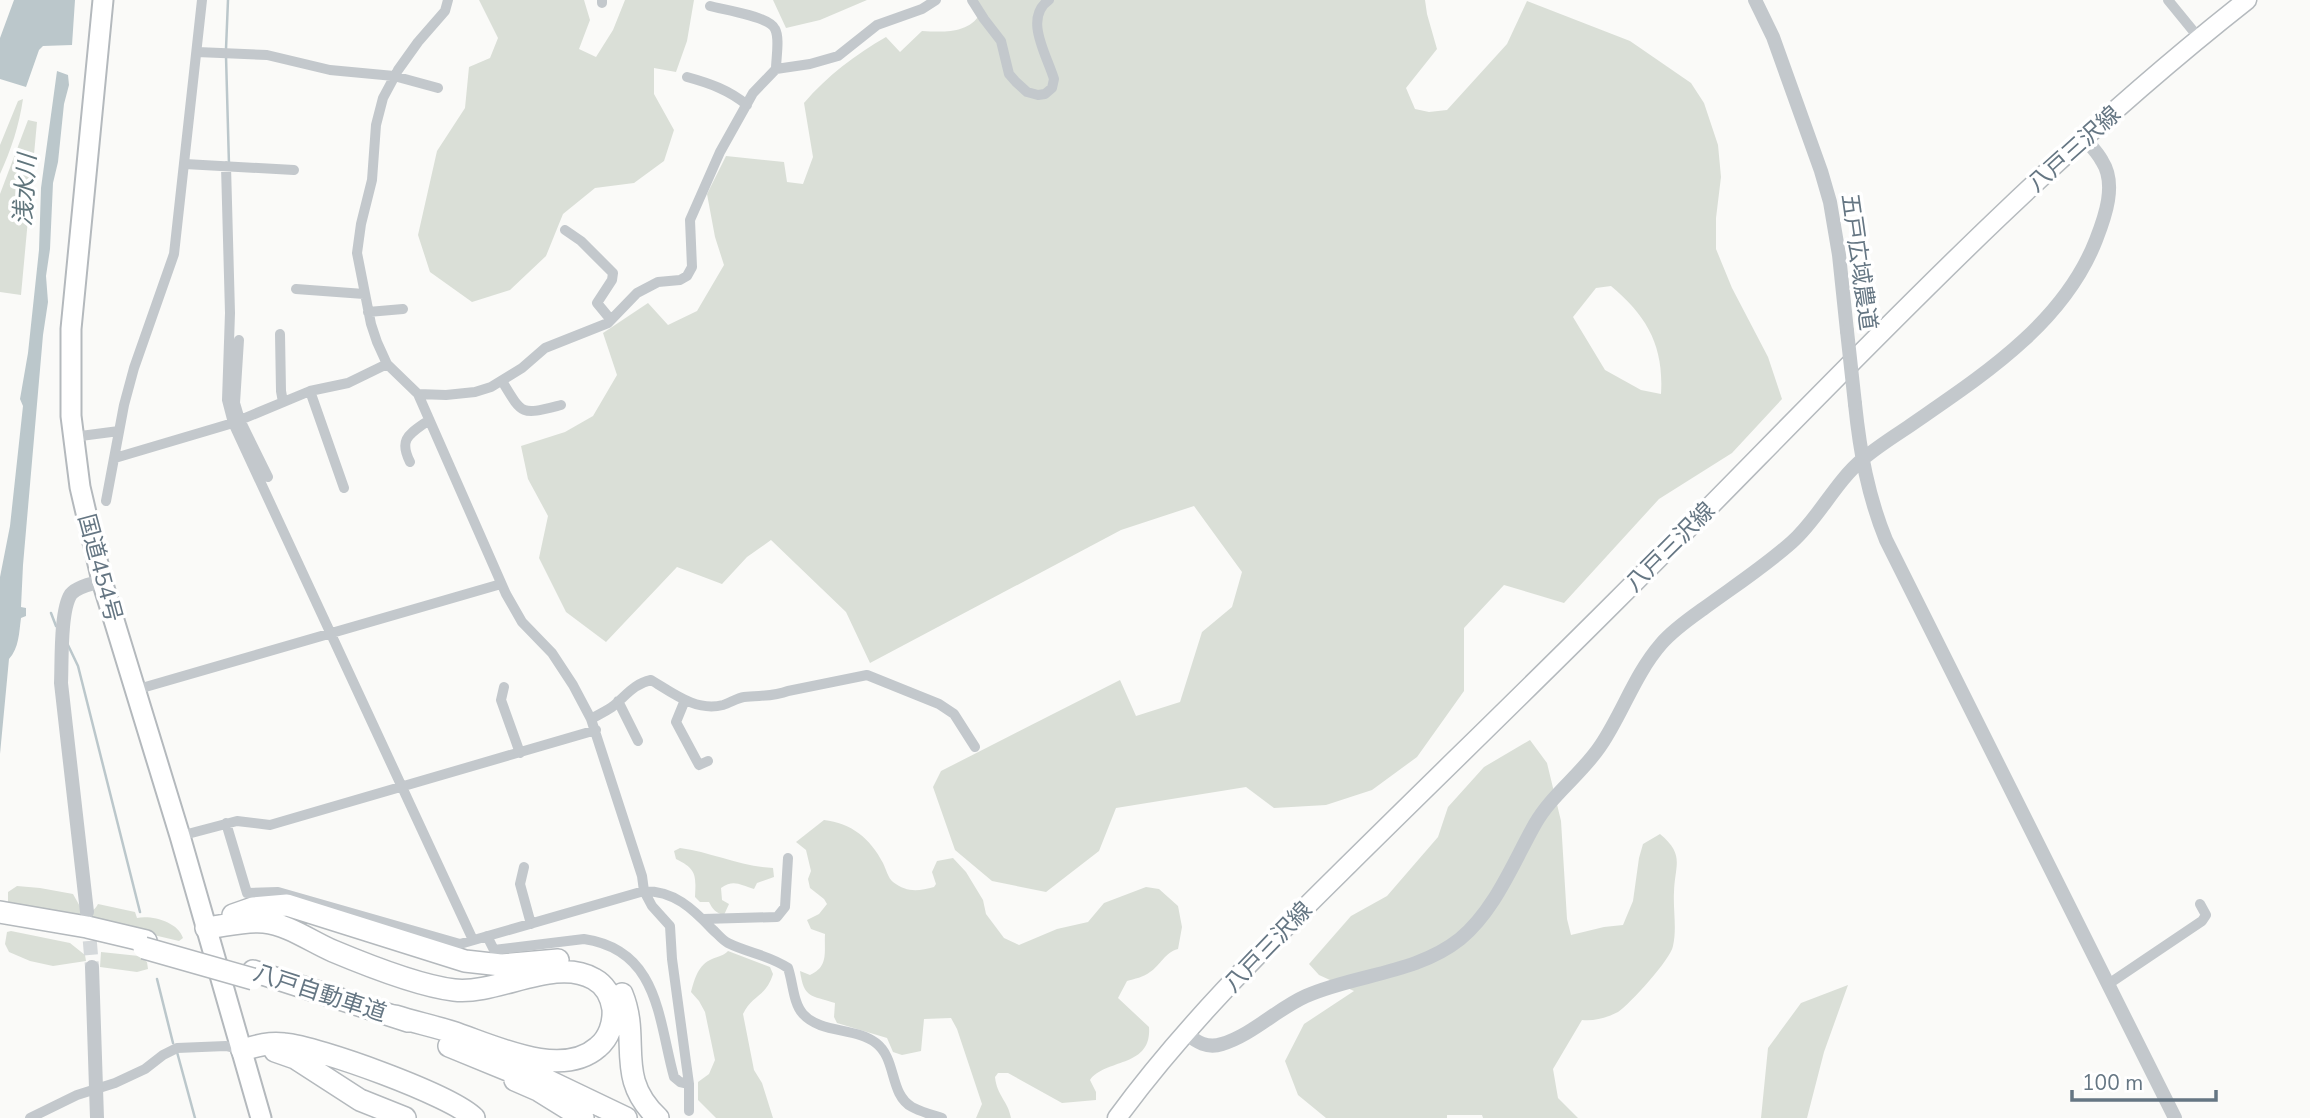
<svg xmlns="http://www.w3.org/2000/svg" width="2310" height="1118" font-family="'Nunito Sans','Noto Sans JP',sans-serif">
  <rect width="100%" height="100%" fill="#fafaf8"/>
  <path fill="#dadfd7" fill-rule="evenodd" d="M479,0H584L590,20L579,49L596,57L613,30L625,0H694L687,41L676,72L654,68V94L674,130L664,161L634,183L595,188L563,214L546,256L510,290L472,302L430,272L418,235L437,151L465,108L469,67L490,58L498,38Z
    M773,0H867L820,20L786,28Z
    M976,0H1425L1427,14L1437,49L1406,88L1415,109L1429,112L1447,110L1507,44L1527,1L1630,41L1691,83L1704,103L1718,145L1721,177L1716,218V249L1732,288L1768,357L1782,399L1732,453L1659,499L1564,603L1504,585L1464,628V691L1417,757L1372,790L1326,805L1274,808L1246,787L1116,808L1099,851L1046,892L992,881L955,850L933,787L941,771L1120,680L1136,716L1180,702L1202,632L1232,607L1242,572L1194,506L1121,530L870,663L846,612L771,540L747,557L722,584L677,567L606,642L566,612L539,558L548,516L528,479L521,446L565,432L593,416L617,375L603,333L648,303L668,325L697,311L724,265L715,237L707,194L726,156L784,162L787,182L803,184L813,157L804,103C828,75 855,55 886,37L900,52L922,31C943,32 968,34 980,14ZM1611,286C1647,316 1664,346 1661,394L1641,390L1605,370L1573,317L1596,288Z
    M23,99C19,126 11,150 0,174V145L18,101Z
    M28,120L37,122L21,295L0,292V194Z
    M1530,740L1547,763L1561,821L1567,919L1571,935L1604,927L1623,925L1633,901L1639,858L1643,844L1660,834C1685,855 1675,864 1674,892C1673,909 1677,929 1673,946C1671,959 1629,1005 1618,1012C1606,1018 1596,1021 1582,1020L1553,1069L1558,1098L1578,1118H1483L1482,1115H1447V1118H1326L1298,1095L1285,1061L1304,1024L1354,991L1319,975L1309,964L1351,916L1387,896L1438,837L1448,807L1484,767Z
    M824,820C851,823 870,838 883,863C886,869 888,878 893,882C907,893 919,891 934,887L936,884L932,872L937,861L953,858L966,872L983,900L986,914L1004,938L1019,945L1057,929L1088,922L1104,903L1146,887L1159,889L1178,906L1182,927L1178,949C1164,953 1161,965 1150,972C1144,977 1134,979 1127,981L1118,998L1149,1027C1152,1068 1106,1058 1090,1080L1096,1092V1100L1062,1103L1008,1073H998L995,1077C997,1096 1008,1101 1011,1118H976L982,1104L957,1029L951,1018L924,1019L921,1051L902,1055L893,1052L887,1038L837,1023L834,1017L835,1003C811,995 804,999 800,971L810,975C829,966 824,953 825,934L811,929L807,920L819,914L827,904L824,899L810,888L808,879L811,871L806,850L796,842Z
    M680,848C711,852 742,867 773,868L774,877L757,883L754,889C740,885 734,879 721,888L722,900L729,904L724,915C716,913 713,910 709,902H700L695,897C696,876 697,869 676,859L674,851Z
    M17,886L40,888L73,894L82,910C90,912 94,912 98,904L135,912L137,918C152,915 178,922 183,938L179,941L103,923L8,905V892Z
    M11,931L70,943L85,955L86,961L53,966L30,961L9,952L5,944L7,932Z
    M728,951L770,967L773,974C766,997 752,995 743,1014L754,1070L762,1083L773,1118H716L698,1100V1082L709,1074L715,1060L705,1012L699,1001L691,992C695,978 698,965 712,959C719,956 723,956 728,951Z
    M101,952L139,956L147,962L148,969L137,972L100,967Z
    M1848,985L1824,1052L1807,1118H1761L1768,1048L1801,1003Z"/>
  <path fill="#bbc7cb" d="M14,0H75L72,45L43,46L39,50L26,87L0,79V38Z
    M57,71L68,75L69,85L64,104L58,162L53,183L50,249L46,276L48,302L43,335L23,565L21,607L26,608V616L21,618C19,633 19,648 9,659L0,754V577L10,526L23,406L20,399L28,353L39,250L41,188Z"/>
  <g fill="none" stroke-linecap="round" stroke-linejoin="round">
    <path stroke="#bbc7cb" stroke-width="2.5" d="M226,49L228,0
      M226,56L229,165
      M51,613L56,626
      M67,643L78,666L140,912
      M157,979L173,1043
      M177,1052L195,1118"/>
    <path stroke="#d5d9db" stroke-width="14" stroke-dasharray="14 7" stroke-linecap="butt" d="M88,920L92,967"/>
    <g stroke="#b5babe" stroke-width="21">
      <path id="primary" d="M1117,1118C1185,1025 1267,945 1349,864C1438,776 1528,689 1616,601C1822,396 2018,180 2247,0"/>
    </g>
    <g stroke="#b4b9bd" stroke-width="23">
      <path id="trunk" d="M103,0L71,329V416L80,487L102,581L180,836L261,1118"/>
    </g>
    <g stroke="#b4b9bd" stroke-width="24">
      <path id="motorway" d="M0,912L87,927L146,941
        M233,915L253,908L287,905L465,961L501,965L558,960
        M206,928C225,926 245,920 264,922C289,925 310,941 333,951C364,964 420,986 454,990C498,995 555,956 594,979C605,985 611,996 613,1009C614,1023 609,1038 598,1047C561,1080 492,1045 452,1032C433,1026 414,1022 395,1016
        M253,971L408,1021
        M622,994C641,1040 614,1077 658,1118
        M449,1046L520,1075
        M242,1050C256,1046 269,1042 284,1044C318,1047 451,1095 474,1118
        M275,1051L295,1058L360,1100L405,1118
        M509,1062L626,1118
        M515,1080L538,1090L583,1118"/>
    </g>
    <path stroke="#c3c8cc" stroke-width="10" d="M448,0L445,11L418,42L398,70L383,98L376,125L372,180L361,224L357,253L371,324L377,342L387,364L418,394L506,594L522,622L552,653L573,685L591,719L642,876L644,891L652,906L670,926L672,959L689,1084V1111
      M972,0L984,19L1001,41L1009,74L1016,82L1027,92L1038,95L1045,94L1052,88L1054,79C1047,55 1023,18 1049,0
      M2168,0L2199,38
      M602,3V0
      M710,6C724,10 769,16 775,29C780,38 776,58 776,69
      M197,52L267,55L330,70L394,76L438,88
      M687,77C709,83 729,90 747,105
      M185,164L294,170
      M226,166L230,313L227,400L233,423L473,940
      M565,230L581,241L613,273L612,280L597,303L611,320
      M296,289L364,294
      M368,312L403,309
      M280,334L281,391L283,402
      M239,340L235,403L240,420L268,477
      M502,381C523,416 521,415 561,405
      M310,391L344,488
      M418,394L446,395L475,392L491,387L522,368L545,348L608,323L637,293L658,282L680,280L687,276L692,267L690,220L720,152L753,93L776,69L810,64L838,56L877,25L922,9L936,0
      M73,437L119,431
      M115,458L233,423L310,391L348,383L387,364
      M410,462C398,438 410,434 429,420
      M106,501L124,405L134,368L174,254L202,0
      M504,687L501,700L520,753
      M135,690L501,584
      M685,700L676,722L699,765L708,761
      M618,701L638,741
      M591,719C598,715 606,711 612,707C626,696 633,684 651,680C673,693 696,712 723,705C730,703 737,698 744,697C760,695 773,697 788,691L867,675L939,704L954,714L975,747
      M226,823L247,893L278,892L460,944L644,891C674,891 692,908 712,929C717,933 722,940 728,943C748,953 769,955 788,968C793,982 793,1003 803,1014C821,1034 855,1027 876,1043C897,1059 889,1094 912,1107C921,1112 933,1115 942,1118
      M180,836L237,821L270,825L596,730
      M524,867L520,884L531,924
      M703,919L777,917L785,907L788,858
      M487,936L494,950L584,939C659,950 658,1019 674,1077L680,1082L689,1084
      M2107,985L2202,921L2206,915L2200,904
      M30,1118L77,1095L115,1083L145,1069L163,1055L177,1048L226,1046L242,1050"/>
    <path stroke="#c3c8cc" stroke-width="14" d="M1755,0L1773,37L1821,171L1830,202L1839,255L1847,331
      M1855,404C1860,452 1868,496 1886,540L2175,1118
      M87,912L61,683C62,663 60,610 71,594C78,586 92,584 102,581
      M92,967L97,1118
      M1185,1033C1197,1042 1207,1049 1222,1044C1252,1035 1277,1009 1306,996C1356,974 1416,974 1460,939C1495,910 1513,863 1535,824C1552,794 1582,774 1601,745C1623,712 1635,674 1661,644C1673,630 1689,619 1703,609C1733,587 1764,567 1792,542C1819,518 1835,482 1863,459C1877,447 1893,437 1908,427C1980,377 2063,325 2096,240C2105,217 2117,184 2102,161C2098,153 2091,146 2085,139"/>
    <use href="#primary" stroke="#fff" stroke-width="18"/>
    <use href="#trunk" stroke="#fff" stroke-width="19"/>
    <use href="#motorway" stroke="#fff" stroke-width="21"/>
    <g stroke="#b4b9bd" stroke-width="24" stroke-linecap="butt">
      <path id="motorway-bridge" d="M144,948L253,979"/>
    </g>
    <path stroke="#c3c8cc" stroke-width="14" d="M1847,331L1855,404"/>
    <use href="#motorway-bridge" stroke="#fff" stroke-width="21"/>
  </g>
  <g text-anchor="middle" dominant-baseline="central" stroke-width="7" stroke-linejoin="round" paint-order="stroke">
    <g font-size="23" fill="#657683" stroke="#fff">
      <text transform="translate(2074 149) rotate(-42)">八戸三沢線</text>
      <text transform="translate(1859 262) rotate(82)">五戸広域農道</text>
      <text transform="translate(1670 547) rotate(-45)">八戸三沢線</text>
      <text transform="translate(100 568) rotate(75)">国道454号</text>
      <text transform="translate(1268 947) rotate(-46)">八戸三沢線</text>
      <text transform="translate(320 993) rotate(18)">八戸自動車道</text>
    </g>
    <g font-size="24" font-style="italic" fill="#60757c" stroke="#fff">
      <text transform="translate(25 190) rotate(-86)">浅水川</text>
    </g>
  </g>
  <path d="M2072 1090v10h144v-10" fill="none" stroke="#657683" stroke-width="3.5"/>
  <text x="2082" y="1090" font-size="21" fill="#657683" stroke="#ffffff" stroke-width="5" paint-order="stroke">100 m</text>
</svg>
